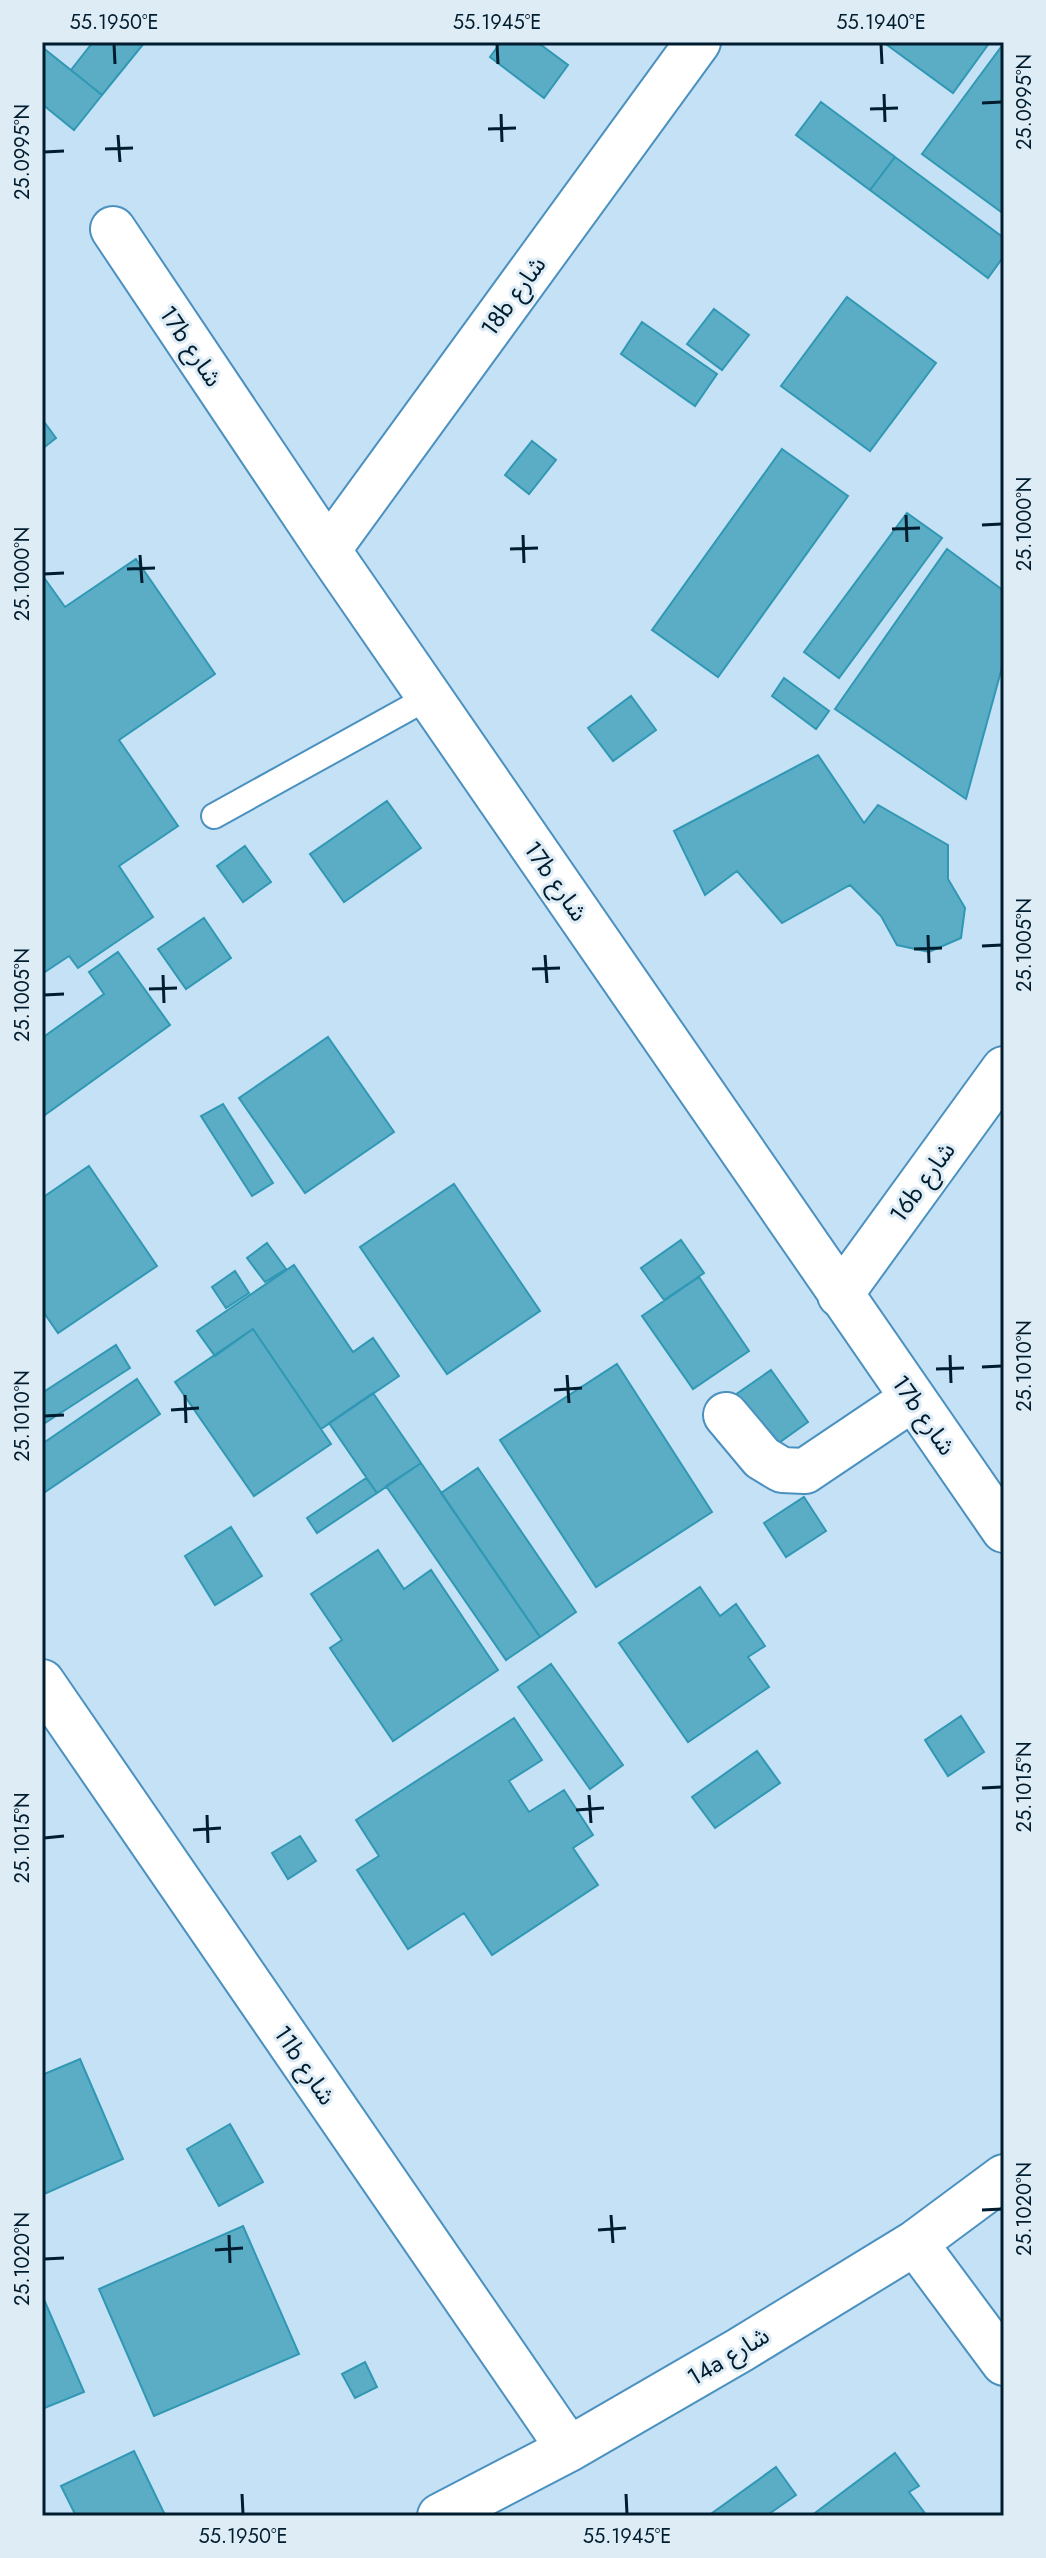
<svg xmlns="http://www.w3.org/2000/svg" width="1046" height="2558" font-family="Jost,'Noto Sans Arabic',sans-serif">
  <rect width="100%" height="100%" fill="#c5e1f5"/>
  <path fill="#5badc6" stroke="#3098b4" stroke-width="2" d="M93,42H145L102,95L71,70Z
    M501,42H537L568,65L544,98L490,57Z
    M883,42H990L953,93Z
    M1004,43V214L922,154Z
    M42,47L102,95L74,130L42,104Z
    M821,102L895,157L870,190L796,135Z
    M895,157L1004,238V256L988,278L870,190Z
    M847,297L936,363L870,451L781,386Z
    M714,309L749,335L722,370L687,344Z
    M642,322L717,374L695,406L621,354Z
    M42,419L56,438L42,449Z
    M532,441L556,460L529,494L505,475Z
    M782,449L848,496L718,677L652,630Z
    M907,513L942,538L839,678L804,652Z
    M947,549L1004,591V660L966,799L835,709Z
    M136,559L215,674L119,740L178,826L119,866L153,917L78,968L69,956L42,974V581L45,579L65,607Z
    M784,678L829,711L816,729L772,696Z
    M631,696L656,730L613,761L588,728Z
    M818,755L864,823L878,805L948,845V879L965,908L961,938L929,952L897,945L881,916L850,885L782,923L737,871L705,895L674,831Z
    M387,801L421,848L344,902L310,854Z
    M245,846L271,882L243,902L217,866Z
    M204,918L231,958L186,989L158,949Z
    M118,952L170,1025L42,1117V1038L104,994L89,972Z
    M328,1037L394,1132L305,1193L239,1098Z
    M223,1104L273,1183L252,1196L201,1116Z
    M89,1166L157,1266L58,1333L42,1310V1198Z
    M454,1184L540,1311L447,1374L360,1247Z
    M681,1240L704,1273L664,1300L641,1268Z
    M267,1243L286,1269L265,1282L247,1258Z
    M294,1265L353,1352L373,1338L399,1376L321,1429L253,1329L215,1356L197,1331Z
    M235,1271L249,1293L226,1308L212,1287Z
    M699,1277L749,1351L693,1389L642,1316Z
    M253,1329L331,1444L254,1496L175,1382Z
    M116,1345L130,1368L42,1425V1393Z
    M617,1364L712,1512L596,1587L500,1440Z
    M771,1370L808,1422L773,1447L735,1395Z
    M137,1379L160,1414L42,1494V1444Z
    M373,1393L421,1463L377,1493L329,1423Z
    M421,1463L540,1637L506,1660L386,1486Z
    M478,1468L576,1612L540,1637L441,1493Z
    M366,1478L377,1493L317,1533L307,1518Z
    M804,1497L826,1531L786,1557L764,1523Z
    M231,1527L262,1576L215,1605L185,1556Z
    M378,1550L404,1589L431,1570L498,1670L393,1741L330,1648L342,1640L311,1594Z
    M700,1587L720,1616L736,1604L765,1646L748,1657L769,1687L688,1742L619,1643Z
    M551,1664L623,1765L590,1789L518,1687Z
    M961,1716L984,1752L948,1776L925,1740Z
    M514,1718L542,1760L509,1781L529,1812L564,1790L593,1835L573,1848L598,1885L492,1955L464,1913L408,1949L357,1870L379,1856L356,1820Z
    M757,1751L780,1783L715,1828L692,1797Z
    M300,1836L316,1861L288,1879L272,1853Z
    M80,2059L123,2159L42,2195V2075Z
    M230,2124L263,2182L219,2206L187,2149Z
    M243,2226L299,2354L154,2416L99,2289Z
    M42,2295L84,2392L42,2409Z
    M365,2362L377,2387L355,2398L342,2374Z
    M134,2451L165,2515L76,2516L61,2486Z
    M895,2453L919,2486L909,2492L927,2516H811Z
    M776,2467L796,2495L766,2516H708Z"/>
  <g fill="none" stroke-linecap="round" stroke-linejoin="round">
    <g stroke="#4a91c0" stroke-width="28">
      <path id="lane" d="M214,816L429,697"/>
    </g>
    <g stroke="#4a91c0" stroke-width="48">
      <path id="street" d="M113,229L328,550L1004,1530
        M328,550L698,42
        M840,1295L1004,1069
        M726,1415L762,1458L782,1470L805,1471L912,1399
        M42,1682L569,2449
        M915,2243L1004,2363
        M440,2516L569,2449L740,2350L915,2243L1004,2177"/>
    </g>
    <use href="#lane" stroke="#fff" stroke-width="24"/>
    <use href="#street" stroke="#fff" stroke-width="44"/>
  </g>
  <path fill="none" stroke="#001d2f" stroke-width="3" d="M114,44L115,64M497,44L498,64M881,44L882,64M884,94L885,122M982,103L1002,102M870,109L898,108M501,114L502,142M488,129L516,128M118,135L120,162M105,149L133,148M44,152L64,151M906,515L907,542M982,525L1002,524M892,529L920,528M523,535L524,563M510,549L538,548M140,555L142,583M127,569L155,568M44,574L64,573M928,935L929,963M982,946L1002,945M914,949L942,948M545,955L547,983M532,969L560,968M163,975L164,1003M149,989L177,988M44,995L64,994M950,1355L951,1383M982,1367L1002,1366M936,1369L964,1368M567,1375L569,1403M554,1390L582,1388M185,1395L186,1423M171,1410L199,1408M44,1416L64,1415M982,1788L1002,1787M589,1795L591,1823M576,1810L604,1808M207,1815L208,1843M193,1830L221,1828M44,1838L64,1836M982,2210L1002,2209M611,2215L613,2243M598,2230L626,2228M229,2235L230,2263M215,2250L243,2248M44,2259L64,2258M242,2494L243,2514M626,2494L627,2514"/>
  <g text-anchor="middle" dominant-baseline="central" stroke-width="6" stroke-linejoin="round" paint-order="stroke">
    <g font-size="24" fill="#001d2f" stroke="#deecf6">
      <text transform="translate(513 296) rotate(-54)">18b شارع</text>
      <text transform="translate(191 346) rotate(56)">17b شارع</text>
      <text transform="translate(556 881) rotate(55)">17b شارع</text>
      <text transform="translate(922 1182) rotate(-54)">16b شارع</text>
      <text transform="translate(924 1415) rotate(55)">17b شارع</text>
      <text transform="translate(305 2065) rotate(56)">11b شارع</text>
      <text transform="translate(728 2356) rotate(-31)">14a شارع</text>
    </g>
  </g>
  <rect width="1046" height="2558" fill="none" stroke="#deecf6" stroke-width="88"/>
  <rect x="44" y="44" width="958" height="2470" fill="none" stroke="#001d2f" stroke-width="3"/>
  <g font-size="20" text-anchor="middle" fill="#001d2f">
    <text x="114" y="29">55.1950°E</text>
    <text x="497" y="29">55.1945°E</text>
    <text x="881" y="29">55.1940°E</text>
    <text transform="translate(1024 102) rotate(-90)" y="7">25.0995°N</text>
    <text transform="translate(22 152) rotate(-90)" y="7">25.0995°N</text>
    <text transform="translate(1024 524) rotate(-90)" y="7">25.1000°N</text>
    <text transform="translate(22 574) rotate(-90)" y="7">25.1000°N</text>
    <text transform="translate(1024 945) rotate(-90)" y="7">25.1005°N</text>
    <text transform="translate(22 995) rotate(-90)" y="7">25.1005°N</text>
    <text transform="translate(1024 1366) rotate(-90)" y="7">25.1010°N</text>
    <text transform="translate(22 1416) rotate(-90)" y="7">25.1010°N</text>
    <text transform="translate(1024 1787) rotate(-90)" y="7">25.1015°N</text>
    <text transform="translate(22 1838) rotate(-90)" y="7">25.1015°N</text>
    <text transform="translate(1024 2209) rotate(-90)" y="7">25.1020°N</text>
    <text transform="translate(22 2259) rotate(-90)" y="7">25.1020°N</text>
    <text x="243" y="2543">55.1950°E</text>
    <text x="627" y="2543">55.1945°E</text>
  </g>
</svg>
